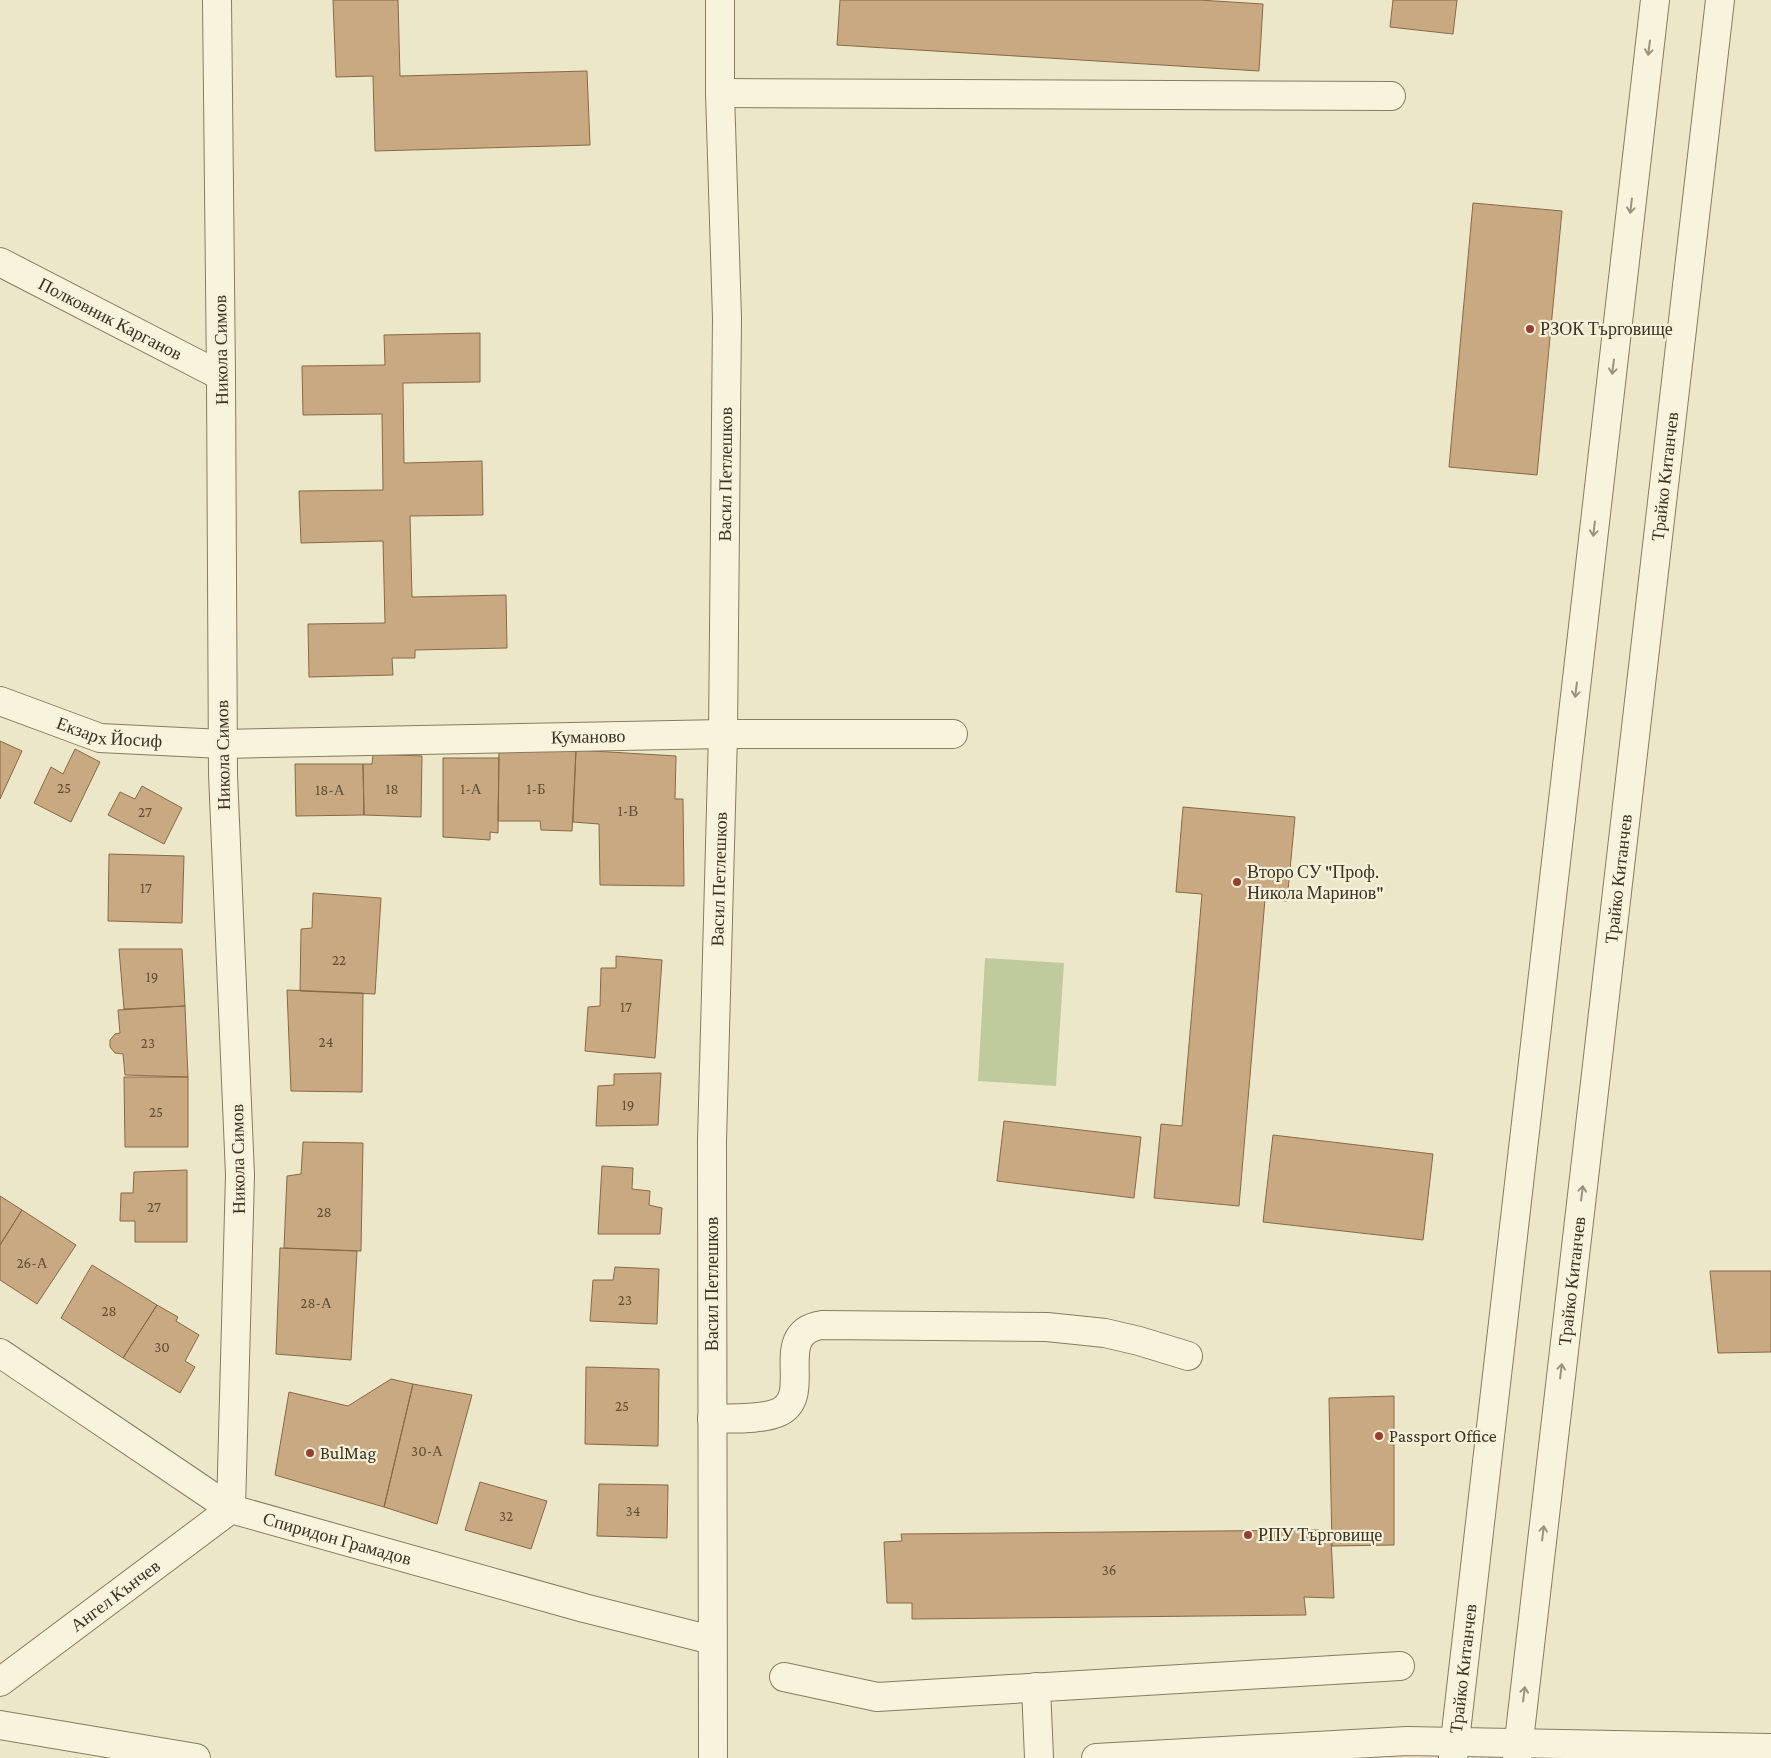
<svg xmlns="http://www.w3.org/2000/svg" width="1771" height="1758" font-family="'Crimson Pro',serif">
  <rect width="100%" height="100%" fill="#ede7c9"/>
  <path fill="#bfcb9d" d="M985,958L1064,963L1056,1086L978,1081Z"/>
  <path fill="#c9a981" stroke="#876945" d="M333,0H398L400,76L587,71L590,145L375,151L373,76L336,77Z
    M840,0H1199L1263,4L1259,71L837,45Z
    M1393,0H1457L1453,34L1390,27Z
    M1473,203L1562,211L1537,475L1449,467Z
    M480,333V382L403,383L404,463L482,461L483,515L410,516L412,597L506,595L507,648L415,650V658H392L393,675L309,677L308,624L385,623L383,541L301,543L299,491L383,490L382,414L303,415L302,366L385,365L384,335Z
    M0,741L22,751L0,799Z
    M499,748L576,750L572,831L541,830L540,821H498Z
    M75,749L100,762L71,822L34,803L51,767L63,774Z
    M576,750L676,756L675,799H683L684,886L600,885L599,824L573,822Z
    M373,754L422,756L421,817L364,815L363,764H372Z
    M443,758H499L498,833L490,832V840L443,837Z
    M295,764H363L364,815L296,816Z
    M142,786L182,808L164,844L108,815L120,792L135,799Z
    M1183,807L1295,817L1287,901L1265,899L1239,1206L1154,1198L1161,1124L1182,1126L1202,894L1176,892Z
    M109,854L184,856L182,923L108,921Z
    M313,893L381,898L375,994L300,991L301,929L312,928Z
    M119,949H182L185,1006L124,1009Z
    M616,956L662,960L655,1058L585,1051L588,1007L600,1006L601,968H616Z
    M287,990L363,993L362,1092L291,1091Z
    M185,1006L188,1077L125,1075L123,1054L115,1053L110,1047V1040L115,1034L120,1033L118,1010Z
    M661,1073L658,1125L596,1126L598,1086L614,1085V1074Z
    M124,1077H188V1147H125Z
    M1004,1121L1141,1137L1134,1198L997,1181Z
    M1273,1135L1433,1154L1423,1240L1263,1222Z
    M303,1142L363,1143L361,1251L284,1248L287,1176L301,1174Z
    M602,1166L633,1168L632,1189L650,1191L649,1205L662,1208L660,1234H598Z
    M187,1170V1242H135V1221H120L121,1193H133L134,1172Z
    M0,1196L22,1210L0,1245Z
    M22,1210L76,1245L37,1304L0,1280V1245Z
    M280,1248L357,1251L351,1360L276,1354Z
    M92,1265L157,1305L123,1358L61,1318Z
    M615,1267L659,1269L657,1324L590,1321L593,1280H613Z
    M1710,1271H1771V1352L1718,1353Z
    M157,1305L178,1317L176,1321L199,1335L185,1361L195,1367L180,1393L123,1358Z
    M586,1367L659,1369L658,1446L585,1444Z
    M391,1379L413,1384L384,1507L275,1475L289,1392L348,1406Z
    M413,1384L472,1395L437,1524L384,1507Z
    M1394,1396V1545L1332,1546L1329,1398Z
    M480,1482L547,1501L531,1549L465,1530Z
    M599,1484L668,1485L667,1538L597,1536Z
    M1319,1530V1539L1331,1538L1334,1598L1304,1597L1306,1615L912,1619V1603H887L884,1542L902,1541L901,1534Z"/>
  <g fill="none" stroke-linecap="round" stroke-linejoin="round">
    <g stroke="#897b5e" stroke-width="30">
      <g id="minor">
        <path d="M720,93L1391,96"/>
        <path id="s1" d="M0,262L221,376"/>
        <path id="s2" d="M0,701L100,738L222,744L723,734H953"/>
        <path id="s3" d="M0,1353L231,1509L584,1608L712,1640"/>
        <path d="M712,1419C731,1418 759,1420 777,1413C817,1397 769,1333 822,1325L1047,1327L1105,1333L1139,1341L1188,1356"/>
        <path d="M784,1677L877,1697L1400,1666"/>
        <path id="s4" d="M0,1682L231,1509L240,1175L223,774L221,376L217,0"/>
        <path d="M1036,1687L1039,1758"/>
        <path d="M0,1725L196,1758"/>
        <path id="s5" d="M713,1758L712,1141L723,734L727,318L720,93V0"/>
        <path d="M1096,1758L1407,1741L1771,1748"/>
        <path id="s6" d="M1453,1758L1655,0"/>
        <path id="s7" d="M1517,1758L1720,0"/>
      </g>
    </g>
    <use href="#minor" stroke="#f8f3dc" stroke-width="28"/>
  </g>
  <defs><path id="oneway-shaft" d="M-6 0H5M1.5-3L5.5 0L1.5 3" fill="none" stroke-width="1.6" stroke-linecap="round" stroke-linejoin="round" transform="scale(1.25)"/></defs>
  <g stroke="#99927e">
    <use href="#oneway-shaft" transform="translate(1649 48) rotate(97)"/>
    <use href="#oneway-shaft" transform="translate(1631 206) rotate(97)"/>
    <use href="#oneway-shaft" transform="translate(1613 367) rotate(97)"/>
    <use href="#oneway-shaft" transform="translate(1594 529) rotate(97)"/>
    <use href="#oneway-shaft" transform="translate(1576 690) rotate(97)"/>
    <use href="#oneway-shaft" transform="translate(1582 1193) rotate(-83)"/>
    <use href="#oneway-shaft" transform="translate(1561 1371) rotate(-83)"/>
    <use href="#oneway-shaft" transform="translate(1543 1533) rotate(-83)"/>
    <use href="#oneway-shaft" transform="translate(1524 1694) rotate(-83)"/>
  </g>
  <g fill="#953e31" stroke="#f5f0d9" stroke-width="2">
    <circle cx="1530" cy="329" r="5"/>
    <circle cx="1237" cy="882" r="5"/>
    <circle cx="1379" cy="1436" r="5"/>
    <circle cx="310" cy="1453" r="5"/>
    <circle cx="1248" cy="1535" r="5"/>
  </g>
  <g text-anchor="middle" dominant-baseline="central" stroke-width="4.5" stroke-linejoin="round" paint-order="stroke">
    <g font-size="15" fill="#5e4f39">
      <text x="64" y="788">25</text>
      <text x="392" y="789">18</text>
      <text x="471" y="789">1-А</text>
      <text x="536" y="789">1-Б</text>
      <text x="330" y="790">18-А</text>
      <text x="628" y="811">1-В</text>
      <text x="145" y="812">27</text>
      <text x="146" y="888">17</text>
      <text x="339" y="960">22</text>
      <text x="152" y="977">19</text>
      <text x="626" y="1007">17</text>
      <text x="326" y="1042">24</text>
      <text x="148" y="1043">23</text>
      <text x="628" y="1105">19</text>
      <text x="156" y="1112">25</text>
      <text x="154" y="1207">27</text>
      <text x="324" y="1212">28</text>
      <text x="32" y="1263">26-А</text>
      <text x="625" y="1300">23</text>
      <text x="316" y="1303">28-А</text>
      <text x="109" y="1311">28</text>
      <text x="162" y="1347">30</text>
      <text x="622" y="1406">25</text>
      <text x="427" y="1451">30-А</text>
      <text x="633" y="1511">34</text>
      <text x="506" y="1516">32</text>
      <text x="1109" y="1570">36</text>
    </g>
    <g font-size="18" fill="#3a3121" stroke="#f5f0d9">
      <text stroke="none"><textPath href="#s1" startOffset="124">Полковник Карганов</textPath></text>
      <text transform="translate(221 350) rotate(-91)">Никола Симов</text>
      <text stroke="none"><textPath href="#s5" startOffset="1284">Васил Петлешков</textPath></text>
      <text stroke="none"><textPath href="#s7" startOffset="1290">Трайко Китанчев</textPath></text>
      <text stroke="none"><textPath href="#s2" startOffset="115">Екзарх Йосиф</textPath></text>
      <text stroke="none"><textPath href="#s2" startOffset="595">Куманово</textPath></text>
      <text transform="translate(223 755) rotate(-91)">Никола Симов</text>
      <text stroke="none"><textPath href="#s5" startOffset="879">Васил Петлешков</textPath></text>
      <text stroke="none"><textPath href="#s7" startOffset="885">Трайко Китанчев</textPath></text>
      <text transform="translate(238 1159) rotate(-91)">Никола Симов</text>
      <text stroke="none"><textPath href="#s7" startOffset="480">Трайко Китанчев</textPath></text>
      <text transform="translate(712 1284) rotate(-90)">Васил Петлешков</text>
      <text stroke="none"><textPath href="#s3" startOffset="389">Спиридон Грамадов</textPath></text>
      <text stroke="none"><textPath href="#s4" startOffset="144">Ангел Кънчев</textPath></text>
      <text stroke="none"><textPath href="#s6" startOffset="90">Трайко Китанчев</textPath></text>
    </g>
    <g font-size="18" fill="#3a3121" stroke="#f5f0d9" text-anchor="start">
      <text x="1540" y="329">РЗОК Търговище</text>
      <text x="1247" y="872">Второ СУ "Проф.<tspan x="1247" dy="21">Никола Маринов"</tspan></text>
      <text x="1389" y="1436">Passport Office</text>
      <text x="320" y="1453">BulMag</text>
      <text x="1258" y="1535">РПУ Търговище</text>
    </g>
  </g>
</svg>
